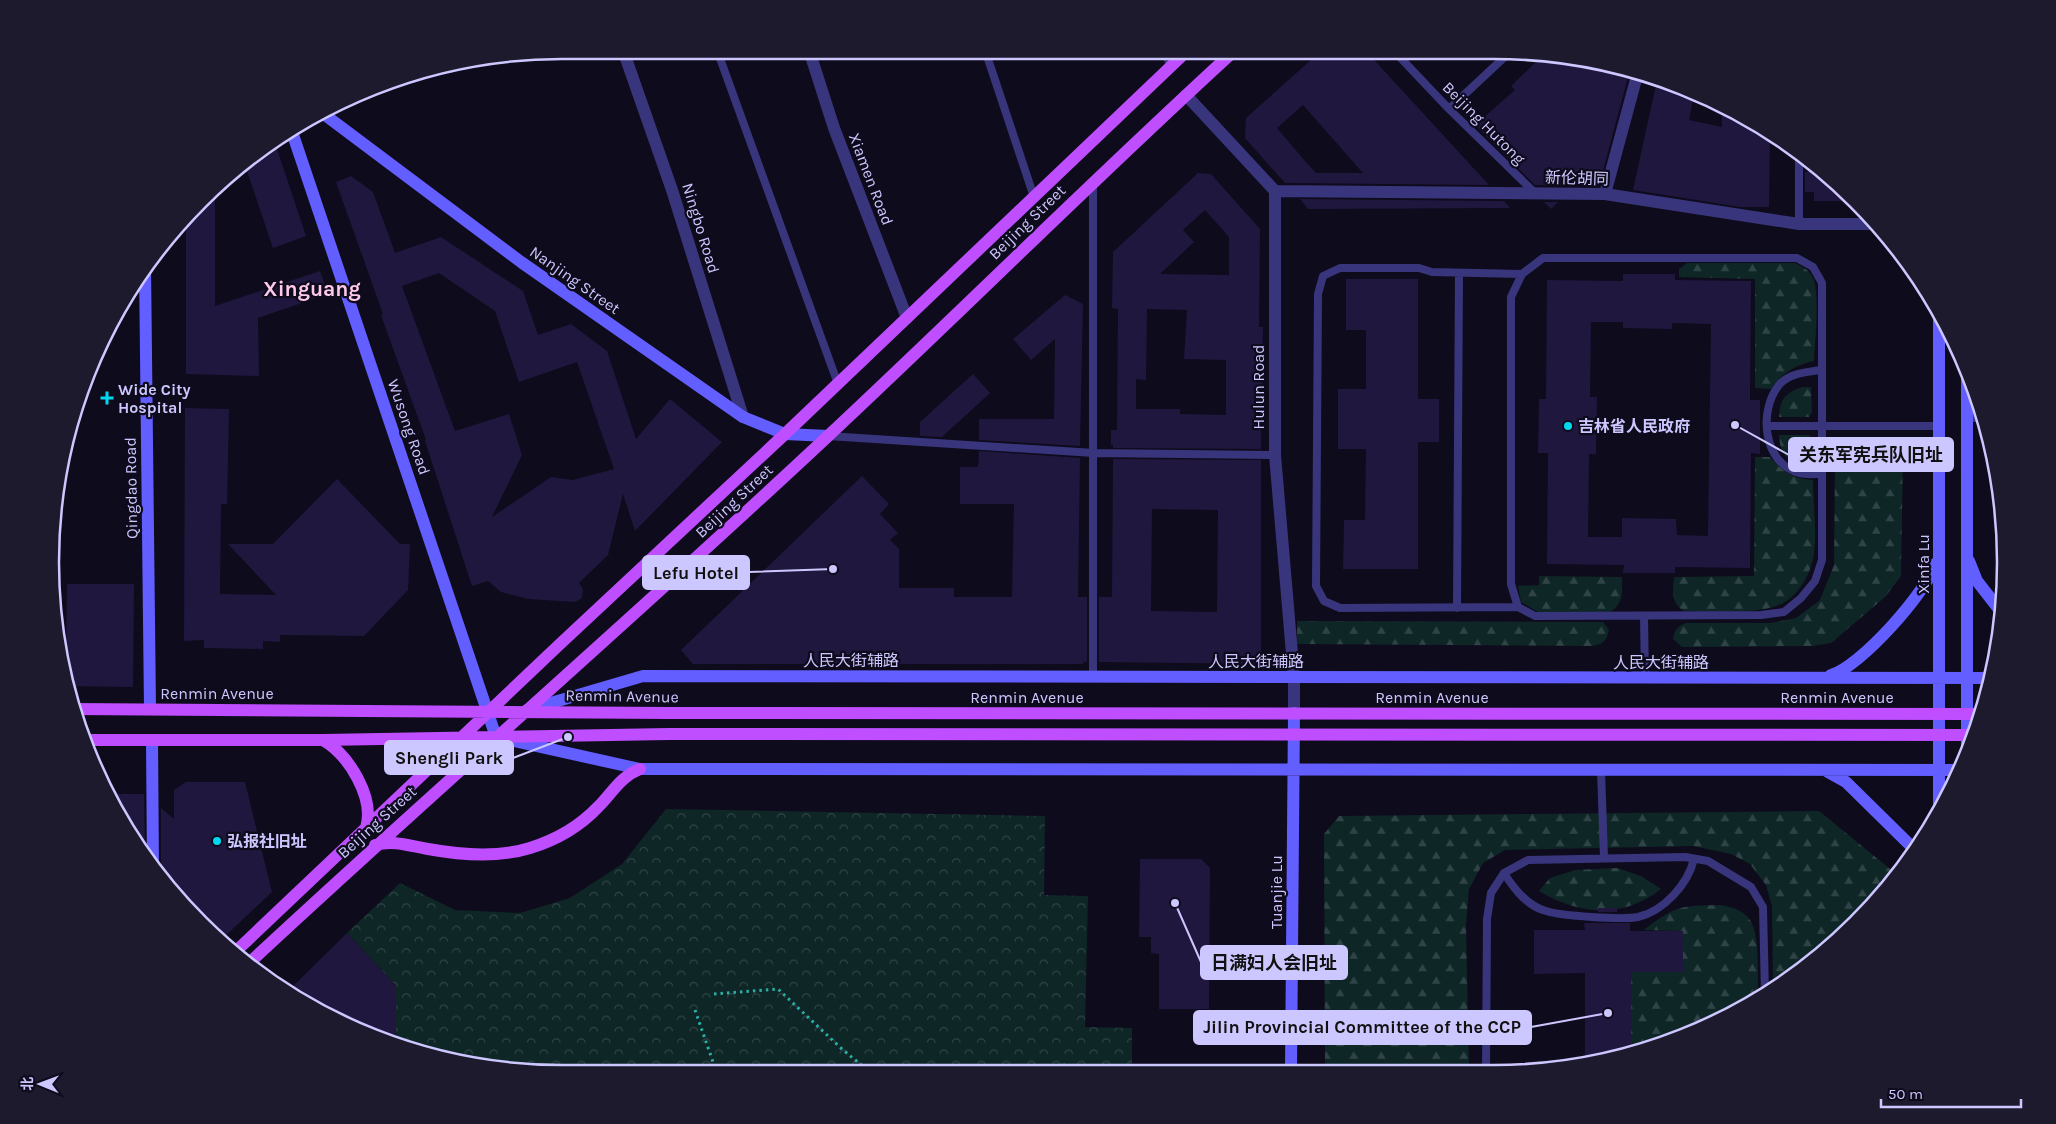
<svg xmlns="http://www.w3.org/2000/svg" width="2056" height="1124" font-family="Karla,'Noto Sans SC',sans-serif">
  <defs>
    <pattern id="forest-firs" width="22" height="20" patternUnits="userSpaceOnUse" patternTransform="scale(1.25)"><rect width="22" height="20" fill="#0e2626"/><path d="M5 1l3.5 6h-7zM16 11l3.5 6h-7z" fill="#304447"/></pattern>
    <pattern id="park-crowns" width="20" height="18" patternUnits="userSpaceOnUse" patternTransform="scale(1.25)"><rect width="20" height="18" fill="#0e2626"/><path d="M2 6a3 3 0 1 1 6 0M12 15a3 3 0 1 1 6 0" fill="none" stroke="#304447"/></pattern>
  </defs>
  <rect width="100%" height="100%" fill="#0e0b1c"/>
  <path fill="url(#forest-firs)" d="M1687,263H1795C1803,267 1809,270 1813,278C1820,292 1815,343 1814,361C1795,365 1782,373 1771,389L1755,388V279L1679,277V269Z
    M1802,387H1811L1812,412L1809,417H1779C1780,399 1785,393 1802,387Z
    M1779,435H1809L1812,439V464C1790,464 1780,457 1779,435Z
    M1847,439L1900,440L1903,453L1901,576L1885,597L1831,643L1813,646L1682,647L1673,639C1674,630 1678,626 1686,623H1771L1796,618L1820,600L1834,565L1835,457Z
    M1755,457H1770C1783,472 1793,478 1813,480C1813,504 1817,530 1814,553C1812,572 1798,598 1779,605C1753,615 1712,611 1684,611C1670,602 1673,591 1674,577L1754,576Z
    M1539,576L1622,577C1622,592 1624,604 1610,612H1538L1521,602L1518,586L1539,585Z
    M1297,621L1603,622L1609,630C1606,642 1603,644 1592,646L1297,644Z
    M1819,811L1895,873L1856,924L1778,988L1773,990L1772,906L1766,885L1750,864L1731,854L1693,846L1505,850L1483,863L1469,889L1466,925L1469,1070H1325L1324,834L1339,816Z
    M1617,868L1641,876L1661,889C1623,919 1579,915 1539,891L1550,878L1575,870Z
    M1720,905C1732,907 1743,910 1750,920C1761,936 1757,978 1758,998L1709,1022L1688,1025L1659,1047L1631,1053V972H1683V931L1644,930C1676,905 1680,906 1720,905Z"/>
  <path fill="url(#park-crowns)" d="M666,809L1045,816L1044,895L1088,896L1085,1027L1132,1028V1071L529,1073L429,1056L396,1043V986L347,933L400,883L455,910L520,913L570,898L622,864Z"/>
  <path fill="#1f173e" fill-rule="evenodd" d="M1321,51H1366L1489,185L1285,183L1245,138L1246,118ZM1303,105L1363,173H1316L1305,161L1277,128Z
    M1544,54L1589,61L1593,66L1629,73L1599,186L1535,185L1475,125L1515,90L1511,86Z
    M1657,80L1694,95L1689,120L1722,127V107L1750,118L1770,133L1769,207H1740L1633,190Z
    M274,140L306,236L273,248L244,162Z
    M1805,172H1824L1854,201H1814V192H1805Z
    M1198,173L1211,174L1260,229L1259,327H1263L1261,449L1113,448V445H1111V430H1117L1118,309L1112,308L1113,252ZM1205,210L1229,237V275L1160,274L1194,242L1183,230ZM1147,309L1187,310L1184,359L1226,360V415L1180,414V409H1136V379L1146,380Z
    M351,176L373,192L395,253L441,237L523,291L538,335L571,324L607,351L636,439L670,399L722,442L635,531L623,494L608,555L579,583L583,589L582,598L575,602L528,599L501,592L488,581L472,586L425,441L426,440L381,315L383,314L336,182ZM439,273L495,311L519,382L577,362L614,469L573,480L551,477L492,517L522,455L509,414L455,431L402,286Z
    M215,189V306L320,271L328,294L258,318L259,376L186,374V216Z
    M1300,199L1504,201L1510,208L1308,209Z
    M1544,202H1558L1551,209Z
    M1623,274H1675V280L1751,281L1750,400H1760V454L1751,453L1750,568L1675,567V573H1623L1624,565L1547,564L1548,453H1538L1539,399H1546L1547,280L1623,281ZM1591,322H1623V328L1672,329V323L1711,324L1708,536L1677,535L1676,519L1622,518V537H1588L1589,454H1596L1597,397H1590Z
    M1346,279H1418V399H1439V442H1418V569H1343L1344,520H1365L1366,449H1338V389H1366V330H1346Z
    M1065,295L1083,304L1080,446L979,440V419H1054L1055,339L1031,360L1013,339Z
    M973,374L990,393L942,437L920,436V422Z
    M185,408L229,409L227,504H221L220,594L276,595L228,544H273L337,479L400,544H410L408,590L364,636L280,635V642L263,641V649L204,648V640L184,641Z
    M979,451L1080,458L1078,597H1087V662H1083V664H693L681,650L862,476L889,504L880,514L898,533L890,540L899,549V588H954V597H1012L1014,504H960V467H978Z
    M1113,459L1261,460V664L1099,662V597H1112ZM1152,509L1218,510L1217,612L1151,611Z
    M67,584H134L133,687L66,686L61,654H66Z
    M186,782H245L272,892L221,940L177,900L158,874L161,868V808L174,819V790Z
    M108,794H144L145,858L136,846Z
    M1140,859H1201L1210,868L1209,1009H1159V954L1151,953V937H1139Z
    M1598,908H1617V912H1598Z
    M1584,923H1630V931H1683V972H1631V1053L1585,1064V973L1534,974V930H1585Z
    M347,933L396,986V1043L306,1006L287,992Z"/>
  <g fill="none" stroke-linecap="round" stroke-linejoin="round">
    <path stroke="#2baea7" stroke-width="3" stroke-dasharray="2.5 4" stroke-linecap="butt" d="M714,994L778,989L843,1050L870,1072
      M695,1010L713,1062V1072
      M1044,1071L1068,1064L1075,1071"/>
    <path stroke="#39357c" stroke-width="8" d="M717,50L838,384
      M985,50L1034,197
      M1394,51L1449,109L1534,192
      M1449,109L1511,51
      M1799,224V154
      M1543,258H1797L1813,267L1822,283V560L1815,581L1801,598L1784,612L1761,615L1535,616L1518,607L1511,584V297L1522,274Z
      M1821,370C1807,372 1789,373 1779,385C1758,411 1763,463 1799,473C1806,475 1815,474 1822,474
      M1767,426H1939
      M828,436L1094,453L1275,455
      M1518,607L1340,608L1324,601L1316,586L1318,294L1323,276L1340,268H1419L1432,272L1522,274
      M1457,608L1459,273
      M1644,617L1645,678
      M1093,677V182
      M1601,770L1604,858
      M1504,873C1514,889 1527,906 1546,911C1561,916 1622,920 1638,917C1664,911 1688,884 1694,859
      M1486,1070L1487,919L1491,893L1504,873L1528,860L1685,857L1708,861L1751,887L1763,907L1765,994"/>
    <path stroke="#39357c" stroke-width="12" d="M623,50L672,190L743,417
      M809,50L834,128L907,318
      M1167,51L1172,65
      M1186,95L1275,191V455L1294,677V713
      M1275,191L1605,194L1799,224H1876
      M1605,194L1638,72
      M1967,416H1983"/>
    <path stroke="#635eff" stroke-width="12" d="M321,112L521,262L743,417L785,434L828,436
      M291,129L496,737L640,769L1959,770
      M145,266L150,709
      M1969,561L1977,581L2002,613
      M1831,675C1860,667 1926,593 1936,563
      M527,710L643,676L1990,678
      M152,740L153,868
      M1967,753V372
      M1828,772L1846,782L1914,849
      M1939,815V313
      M1291,1071L1294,713"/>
    <path stroke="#be4eff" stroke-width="12" d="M72,709L669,713L1982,714
      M83,740H323L669,734L1975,735
      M323,740C349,755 375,798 366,828
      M375,845C395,840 409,846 428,849C461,855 498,858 530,848C556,840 580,826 598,807C613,792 620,777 640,769
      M234,953L560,644L785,434L1187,51
      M247,965C438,787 636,616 827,437C963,310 1096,177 1234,51"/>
  </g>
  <g fill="#00d8f2" stroke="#0e0b1c" stroke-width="2">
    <path d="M104.5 390.5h5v5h5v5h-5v5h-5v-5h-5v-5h5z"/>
    <circle cx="1568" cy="426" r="5"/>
    <circle cx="217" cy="841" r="5"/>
  </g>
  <g text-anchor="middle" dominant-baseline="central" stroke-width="4.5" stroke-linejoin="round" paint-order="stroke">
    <g font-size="16" fill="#cdc7ff" stroke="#0e0b1c">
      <text transform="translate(1484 123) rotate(45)">Beijing Hutong</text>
      <text transform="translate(1577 178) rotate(2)">新伦胡同</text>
      <text transform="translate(871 179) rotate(69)">Xiamen Road</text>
      <text transform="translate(1027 222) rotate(-44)">Beijing Street</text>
      <text transform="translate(701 228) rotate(73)">Ningbo Road</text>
      <text transform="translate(575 280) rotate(35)">Nanjing Street</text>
      <text transform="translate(1258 387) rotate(-90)">Hulun Road</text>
      <text transform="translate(409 427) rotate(71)">Wusong Road</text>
      <text transform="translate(131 488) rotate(-91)">Qingdao Road</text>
      <text transform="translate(734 501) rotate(-43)">Beijing Street</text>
      <text transform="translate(1923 564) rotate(-90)">Xinfa Lu</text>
      <text x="851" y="660">人民大街辅路</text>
      <text x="1256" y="661">人民大街辅路</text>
      <text x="1661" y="662">人民大街辅路</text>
      <text x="217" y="693">Renmin Avenue</text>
      <text transform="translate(622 696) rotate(1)">Renmin Avenue</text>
      <text x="1027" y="697">Renmin Avenue</text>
      <text x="1432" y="697">Renmin Avenue</text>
      <text x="1837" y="697">Renmin Avenue</text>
      <text transform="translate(377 822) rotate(-42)">Beijing Street</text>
      <text transform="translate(1276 892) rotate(-90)">Tuanjie Lu</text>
    </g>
    <g font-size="16" font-weight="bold" fill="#cdc7ff" stroke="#0e0b1c" text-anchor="start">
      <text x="118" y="389">Wide City<tspan x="118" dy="18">Hospital</tspan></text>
      <text x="1578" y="426">吉林省人民政府</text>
      <text x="227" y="841">弘报社旧址</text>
    </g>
    <g font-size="21" font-weight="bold" fill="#ffc9eb" stroke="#0e0b1c">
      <text x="312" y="289">Xinguang</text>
    </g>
  </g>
  <path d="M0 0H2056V1124H0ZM562 59H1494A503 503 0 0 1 1997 562V562A503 503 0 0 1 1494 1065H562A503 503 0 0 1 59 562V562A503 503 0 0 1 562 59Z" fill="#1d1a2e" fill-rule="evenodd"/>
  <path fill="none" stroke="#cdc7ff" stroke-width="2.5" d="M562 59H1494A503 503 0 0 1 1997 562V562A503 503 0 0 1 1494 1065H562A503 503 0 0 1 59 562V562A503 503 0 0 1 562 59Z"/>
  <path fill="none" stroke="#cdc7ff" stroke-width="2" d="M1735 425L1789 455M833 569L749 572M568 737L513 758M1175 903L1201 962M1608 1013L1531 1027"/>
  <g fill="#cdc7ff" stroke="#0e0b1c" stroke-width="2">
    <circle cx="1735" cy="425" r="5"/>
    <circle cx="833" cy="569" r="5"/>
    <circle cx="568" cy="737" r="5"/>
    <circle cx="1175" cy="903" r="5"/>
    <circle cx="1608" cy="1013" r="5"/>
  </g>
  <g fill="#cdc7ff" stroke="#cdc7ff" stroke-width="2">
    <rect x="1789" y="438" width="164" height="33" rx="5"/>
    <rect x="643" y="556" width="106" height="33" rx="5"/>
    <rect x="385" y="741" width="128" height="33" rx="5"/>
    <rect x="1201" y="946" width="146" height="33" rx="5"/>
    <rect x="1194" y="1011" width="337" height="33" rx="5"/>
  </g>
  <g font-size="18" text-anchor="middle" font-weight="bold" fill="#111">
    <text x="1871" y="461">关东军宪兵队旧址</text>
    <text x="696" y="579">Lefu Hotel</text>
    <text x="449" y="764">Shengli Park</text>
    <text x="1274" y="969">日满妇人会旧址</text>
    <text x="1362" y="1033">Jilin Provincial Committee of the CCP</text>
  </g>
  <g transform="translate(40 1084) rotate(271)" stroke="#0e0b1c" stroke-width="4" paint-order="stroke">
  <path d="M0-4L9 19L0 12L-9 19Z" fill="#cdc7ff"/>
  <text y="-8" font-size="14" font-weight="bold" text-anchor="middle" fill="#cdc7ff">北</text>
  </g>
  <path d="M1881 1099v8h140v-8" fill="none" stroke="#cdc7ff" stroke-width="2.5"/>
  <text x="1888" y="1099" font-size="15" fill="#cdc7ff" stroke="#0e0b1c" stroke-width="4" paint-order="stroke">50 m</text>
</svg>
